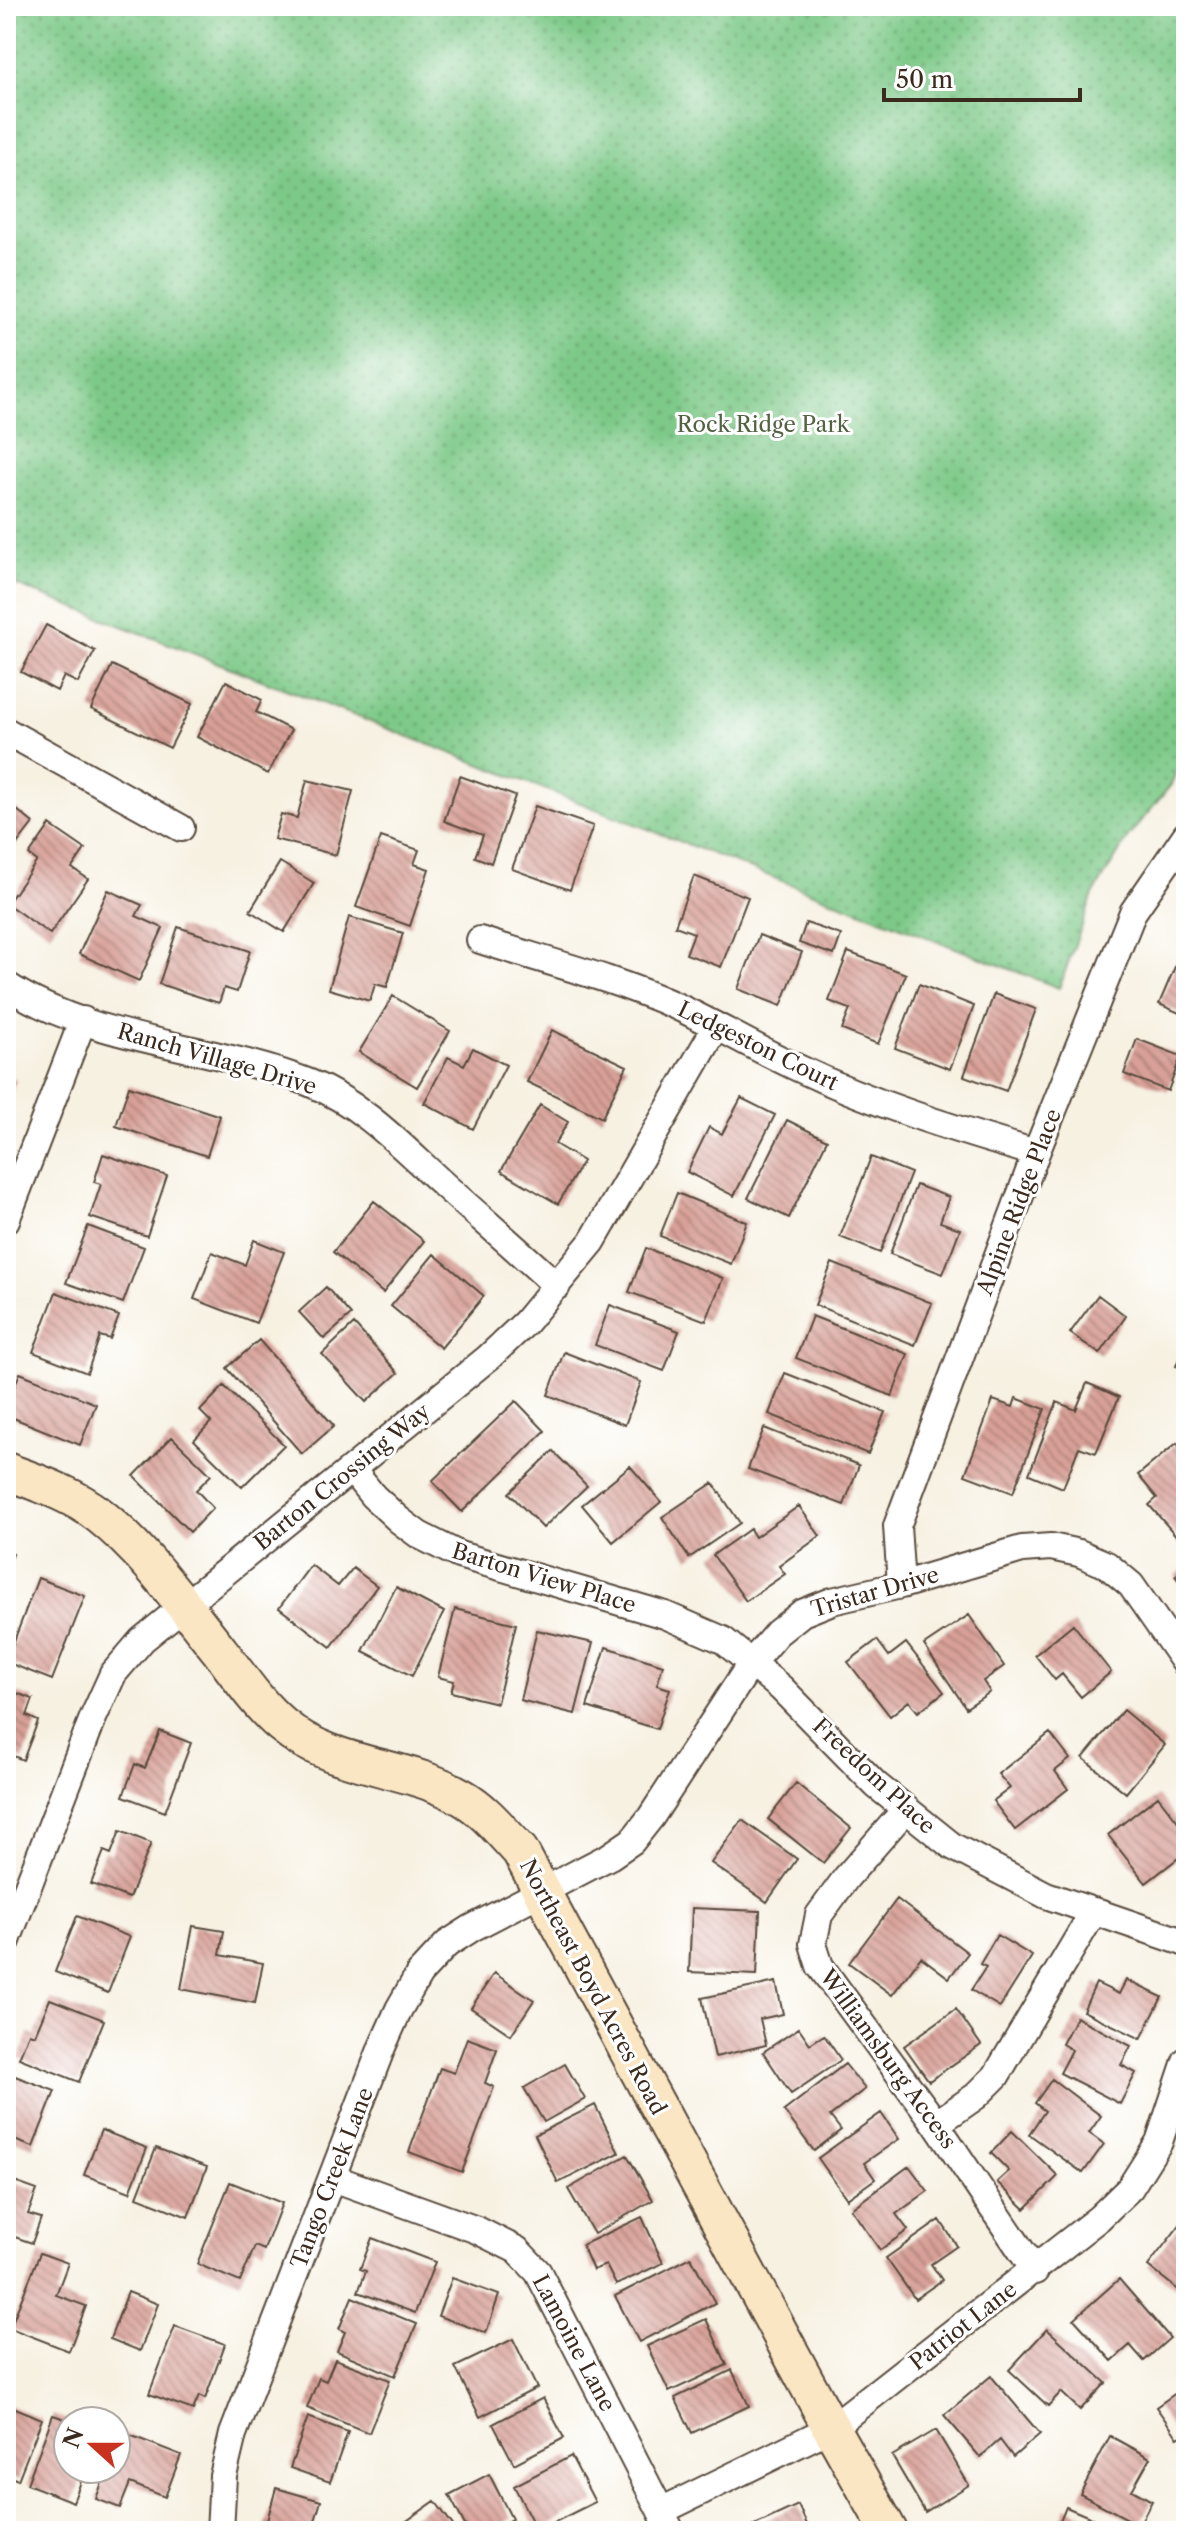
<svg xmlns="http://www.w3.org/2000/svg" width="1192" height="2537" font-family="'Libre Caslon Text',serif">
  <defs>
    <pattern id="park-dots" width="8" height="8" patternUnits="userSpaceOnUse" patternTransform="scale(2)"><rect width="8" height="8" fill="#7dc988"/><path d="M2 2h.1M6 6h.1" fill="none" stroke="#68a36f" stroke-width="1.8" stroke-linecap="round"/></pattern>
    <pattern id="building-back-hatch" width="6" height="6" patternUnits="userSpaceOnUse" patternTransform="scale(2)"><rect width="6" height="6" fill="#d8a098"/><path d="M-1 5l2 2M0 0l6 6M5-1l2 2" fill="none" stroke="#b0837b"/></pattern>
  </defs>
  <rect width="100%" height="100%" fill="#fff"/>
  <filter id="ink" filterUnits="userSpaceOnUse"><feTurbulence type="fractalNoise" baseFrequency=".0125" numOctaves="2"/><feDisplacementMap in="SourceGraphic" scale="16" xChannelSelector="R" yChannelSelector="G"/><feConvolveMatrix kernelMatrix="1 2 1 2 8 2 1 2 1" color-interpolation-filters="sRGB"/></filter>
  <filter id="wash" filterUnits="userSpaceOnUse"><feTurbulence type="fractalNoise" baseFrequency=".006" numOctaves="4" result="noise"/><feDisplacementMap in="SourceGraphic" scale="32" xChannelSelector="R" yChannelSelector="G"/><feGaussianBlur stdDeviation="1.8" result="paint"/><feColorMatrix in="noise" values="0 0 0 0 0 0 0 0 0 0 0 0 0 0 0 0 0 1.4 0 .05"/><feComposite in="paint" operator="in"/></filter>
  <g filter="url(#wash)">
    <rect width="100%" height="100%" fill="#f7f1e2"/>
    <path fill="url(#park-dots)" stroke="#5c7a53" stroke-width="2" d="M6,6H1186V746L1171,785L1128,837L1093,895L1059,988L6,581Z"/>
    <g id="blocks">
      <path fill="url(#building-back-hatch)" d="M46,625L95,651L78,683L64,676L57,691L21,672Z
        M112,665L192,704L170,748L91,709Z
        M226,681L262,700L256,712L291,730L268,774L197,737Z
        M460,776L515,796L491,863L475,857L483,835L444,821Z
        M307,780L353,791L336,855L274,839L281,814L297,818Z
        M6,801L33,823L6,858Z
        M535,806L593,826L570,890L512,869Z
        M50,825L85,849L72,868L88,879L50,934L7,904L37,861L29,855Z
        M381,837L419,850L414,864L429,869L410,926L356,907Z
        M280,862L314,883L284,932L250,911Z
        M694,876L748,897L721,967L686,954L694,933L675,926Z
        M108,890L142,905L136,916L163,928L139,981L79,954Z
        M349,917L403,933L387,987L375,984L370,1001L329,989Z
        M806,923L841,935L834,955L799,943Z
        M178,927L250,951L237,992L224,988L219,1003L159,984Z
        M759,935L802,952L781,1006L738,989Z
        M1183,948L1186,949V1016L1159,1004Z
        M848,952L906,974L878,1044L842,1030L850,1009L829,1001Z
        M919,984L974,1006L950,1069L895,1048Z
        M994,994L1036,1009L1006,1091L964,1076Z
        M393,996L450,1031L417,1087L359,1052Z
        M552,1030L627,1066L602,1118L527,1082Z
        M1137,1039L1181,1056L1168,1091L1124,1074Z
        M473,1048L506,1065L473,1129L424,1103L448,1057L464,1065Z
        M6,1076L16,1080L6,1105Z
        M129,1086L220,1116L207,1156L116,1126Z
        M741,1098L775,1115L734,1196L687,1172L709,1127L722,1134Z
        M540,1105L568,1122L555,1144L583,1161L558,1204L501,1171Z
        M787,1120L827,1140L789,1218L748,1198Z
        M103,1154L167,1176L147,1236L90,1217L101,1184L94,1182Z
        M871,1157L911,1173L880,1253L840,1237Z
        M916,1185L949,1197L940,1222L960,1229L943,1274L890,1254Z
        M677,1193L747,1222L731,1264L660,1236Z
        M374,1201L424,1241L383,1293L333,1252Z
        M88,1226L144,1247L123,1303L66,1283Z
        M254,1240L284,1252L256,1323L194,1299L212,1252L245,1265Z
        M646,1248L723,1278L706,1321L629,1292Z
        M434,1254L484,1296L441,1348L391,1306Z
        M832,1263L932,1303L915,1345L815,1305Z
        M326,1287L351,1315L324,1339L299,1312Z
        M56,1292L119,1316L110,1339L100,1336L87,1373L33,1352Z
        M1098,1295L1126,1316L1100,1354L1070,1333Z
        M610,1305L679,1331L664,1371L595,1345Z
        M812,1316L908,1354L892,1396L796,1358Z
        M354,1324L398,1373L366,1402L322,1354Z
        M259,1340L334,1426L302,1454L227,1368Z
        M1186,1340V1369L1176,1366Z
        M564,1352L641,1382L625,1425L548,1395Z
        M20,1373L96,1404L80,1445L6,1415V1408Z
        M785,1373L885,1412L868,1454L769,1414Z
        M1087,1383L1119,1397L1096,1453L1079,1447L1063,1488L1029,1474L1057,1402L1076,1410Z
        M224,1386L284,1445L242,1487L194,1440L211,1422L200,1411Z
        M1016,1398L1045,1409L1013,1493L965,1475L993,1400L1013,1407Z
        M516,1401L545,1431L462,1512L432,1481Z
        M764,1428L859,1465L844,1505L748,1469Z
        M172,1437L211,1475L196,1490L213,1508L190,1532L134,1476Z
        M1177,1443L1186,1454V1533L1179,1539L1149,1505L1157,1498L1138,1475Z
        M553,1451L587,1486L543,1528L509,1493Z
        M630,1466L661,1502L613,1542L582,1505Z
        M713,1483L740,1523L689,1558L662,1517Z
        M799,1506L820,1536L779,1566L785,1574L746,1601L713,1555L750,1529L755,1537Z
        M6,1551L13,1554L6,1572Z
        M311,1565L338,1586L353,1568L377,1586L331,1647L279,1608Z
        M1186,1567V1590L1175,1576Z
        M38,1578L85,1596L52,1680L6,1662Z
        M396,1587L444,1612L412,1676L363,1651Z
        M455,1609L516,1624L497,1703L451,1692L454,1681L438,1677Z
        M969,1615L1004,1666L983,1681L990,1692L966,1708L924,1645Z
        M1073,1624L1111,1672L1081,1697L1062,1674L1055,1680L1035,1655Z
        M537,1630L593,1643L575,1714L520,1700Z
        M877,1640L889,1656L906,1643L944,1692L918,1712L909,1701L890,1716L848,1662Z
        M606,1647L663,1665L657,1685L670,1689L657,1729L587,1707Z
        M6,1689L33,1699L27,1716L38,1721L23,1760L6,1753Z
        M1123,1710L1165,1745L1126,1793L1083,1758Z
        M160,1731L191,1743L165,1812L123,1796L135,1764L145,1768Z
        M1050,1733L1070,1759L1055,1771L1068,1789L1015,1830L993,1801L1010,1788L998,1774Z
        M796,1783L851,1828L823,1863L768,1819Z
        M1158,1796L1186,1832V1852L1146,1883L1108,1835Z
        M742,1820L797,1859L767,1902L711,1863Z
        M120,1831L151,1843L129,1898L91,1884L104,1851L111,1854Z
        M897,1899L968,1953L949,1978L921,1957L892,1995L849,1963Z
        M692,1908L760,1911L757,1975L689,1972Z
        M77,1916L130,1937L108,1993L55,1972Z
        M193,1926L224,1931L220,1955L263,1963L255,2003L181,1989Z
        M997,1935L1032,1956L1000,2007L971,1990L986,1967L980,1964Z
        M494,1973L534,2000L511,2035L471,2008Z
        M1126,1980L1162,1997L1141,2039L1083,2011L1096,1983L1119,1994Z
        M776,1982L783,2014L760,2019L766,2045L715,2057L702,1998Z
        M50,1999L104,2020L79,2082L19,2058L29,2033L35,2035Z
        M956,2009L981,2045L929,2081L904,2046Z
        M1076,2017L1131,2046L1121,2065L1136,2073L1120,2104L1060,2073L1072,2050L1062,2044Z
        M799,2028L810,2044L824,2035L841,2060L791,2094L763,2052Z
        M467,2038L497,2049L485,2083L494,2087L462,2172L409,2152L440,2068L454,2073Z
        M565,2064L585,2099L544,2122L524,2088Z
        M845,2064L865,2089L830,2116L841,2130L814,2151L784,2111Z
        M15,2076L55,2091L33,2147L6,2137V2128L13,2110L6,2107V2100Z
        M1052,2079L1101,2116L1089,2133L1104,2144L1083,2173L1029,2134L1045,2111L1035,2103Z
        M595,2105L619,2153L558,2183L535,2135Z
        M881,2113L899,2139L864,2163L875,2179L847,2199L818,2158Z
        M101,2130L147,2148L130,2192L84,2175Z
        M1012,2131L1058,2176L1025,2209L997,2182L1009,2171L991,2153Z
        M156,2148L207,2167L188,2217L137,2197Z
        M627,2155L653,2200L594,2234L568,2189Z
        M909,2166L928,2191L896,2214L908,2230L880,2250L851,2209Z
        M6,2179L37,2190L28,2214L41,2218L32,2243L6,2234Z
        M230,2182L282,2203L264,2250L255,2246L240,2282L197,2264Z
        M642,2217L663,2263L616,2285L606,2265L593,2270L582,2245Z
        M1186,2217V2296L1148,2266Z
        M940,2220L957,2246L931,2264L942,2280L915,2299L886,2258Z
        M372,2238L435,2262L415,2313L358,2292L366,2271L360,2269Z
        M40,2253L68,2263L56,2295L86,2306L69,2351L10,2328Z
        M691,2257L715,2303L639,2342L615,2296Z
        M452,2278L499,2295L486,2333L438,2316Z
        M1119,2279L1170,2338L1144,2361L1130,2345L1112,2361L1074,2319Z
        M128,2292L158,2304L140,2351L110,2339Z
        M352,2297L417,2324L395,2376L337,2351L345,2332L339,2329Z
        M706,2319L727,2365L669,2392L647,2346Z
        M175,2326L225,2344L205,2399L199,2396L193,2410L149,2394Z
        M1047,2329L1106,2383L1080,2410L1061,2392L1048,2406L1009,2370Z
        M513,2339L537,2388L480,2417L455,2367Z
        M335,2359L390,2380L369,2433L307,2408L319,2378L326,2381Z
        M732,2370L749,2406L692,2433L675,2398Z
        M991,2376L1040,2434L1013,2457L1000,2440L980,2457L944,2415Z
        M1186,2386V2433L1178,2438L1156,2407Z
        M543,2398L564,2438L514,2464L493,2424Z
        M6,2404L42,2419L18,2480L6,2475Z
        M53,2415L68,2420V2469H86L73,2502L27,2484Z
        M308,2417L348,2432L330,2482L290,2468Z
        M936,2430L969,2485L925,2512L892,2456Z
        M122,2432L181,2455L165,2497L130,2483L120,2508L96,2499L107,2469H116V2447Z
        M1110,2436L1150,2458L1132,2490L1152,2501L1139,2525L1080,2494Z
        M571,2456L595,2502L537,2531L514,2486Z
        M489,2474L512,2519L489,2531H468L449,2495Z
        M276,2488L321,2501L312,2531H277L265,2528Z
        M435,2501L457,2531H405L401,2525Z
        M798,2505L810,2531H742Z
        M1066,2507L1122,2531H1056Z"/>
    </g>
  </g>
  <g filter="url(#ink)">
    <use href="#blocks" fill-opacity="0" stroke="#57483b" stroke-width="2"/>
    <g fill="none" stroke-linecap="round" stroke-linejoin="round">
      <g stroke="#57483b" stroke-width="30">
        <path id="street" d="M6,731L181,828
          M480,940C545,961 614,978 676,1006C717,1025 755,1048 796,1067C873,1104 954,1129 1036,1153
          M6,985C92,1042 215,1045 310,1083C364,1105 402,1147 444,1185C482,1219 520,1252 557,1286
          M6,1220L83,1020
          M352,1470L373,1496L399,1520L419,1535L459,1555L665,1615L723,1640L781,1688L876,1785L952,1846L1046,1895L1186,1943
          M901,1585L897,1526L1036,1153L1133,912L1186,835
          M906,1809L846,1878L819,1915L813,1944L820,1966L936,2124L1035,2271
          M6,1943L93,1718L113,1674L142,1640L489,1357L525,1323L592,1242L716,1027
          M936,2124L976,2096L996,2076L1094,1911
          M333,2178L477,2230L517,2250L538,2272L671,2531
          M661,2511L831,2428L1099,2218L1130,2188L1159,2142L1186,2061
          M220,2531L223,2476L233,2434L382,2047L399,2009L419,1974L447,1944L472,1928L610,1856L632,1841L651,1817L752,1662L777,1633L802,1613L832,1601L901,1585L1022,1549L1051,1547L1079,1553L1107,1565L1131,1585L1186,1664"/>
      </g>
      <g stroke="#57483b" stroke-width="40">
        <path id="secondary" d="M6,1471C38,1483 72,1494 99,1515C146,1552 183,1605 220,1651C239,1676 258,1705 282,1725C334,1769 406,1764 462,1797C485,1810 502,1832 520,1851L831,2428L889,2531"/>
      </g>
      <use href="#street" stroke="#fff" stroke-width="26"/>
      <use href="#secondary" stroke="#fbe6c4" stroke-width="36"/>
    </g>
  </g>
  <g text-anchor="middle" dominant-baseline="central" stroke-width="6" stroke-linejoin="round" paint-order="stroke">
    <g font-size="22" fill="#526243" stroke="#fff">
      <text x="763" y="424">Rock Ridge Park</text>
    </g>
    <g font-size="22" fill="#3b2a1e" stroke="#fff">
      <text transform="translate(758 1046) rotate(26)">Ledgeston Court</text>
      <text transform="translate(217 1059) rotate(16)">Ranch Village Drive</text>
      <text transform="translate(1019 1202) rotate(-69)">Alpine Ridge Place</text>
      <text transform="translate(342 1477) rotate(-39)">Barton Crossing Way</text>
      <text transform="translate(544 1578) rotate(17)">Barton View Place</text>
      <text transform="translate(875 1592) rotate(-16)">Tristar Drive</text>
      <text transform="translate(874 1776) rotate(43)">Freedom Place</text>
      <text transform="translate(593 1987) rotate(62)">Northeast Boyd Acres Road</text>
      <text transform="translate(888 2059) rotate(54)">Williamsburg Access</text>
      <text transform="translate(332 2178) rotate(-69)">Tango Creek Lane</text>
      <text transform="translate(963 2326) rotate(-38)">Patriot Lane</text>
      <text transform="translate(574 2343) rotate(62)">Lamoine Lane</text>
    </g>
  </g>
  <rect width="1192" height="2537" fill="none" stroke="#fff" stroke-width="32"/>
  <g transform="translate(92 2445) rotate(291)"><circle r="38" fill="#ffffff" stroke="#b1aaa5" stroke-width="2"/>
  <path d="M0-6L14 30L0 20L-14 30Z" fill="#c8321e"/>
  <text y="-12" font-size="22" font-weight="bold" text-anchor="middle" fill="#3b2a1e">N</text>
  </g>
  <path d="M884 88v12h196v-12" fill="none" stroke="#3b2a1e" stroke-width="4"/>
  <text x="896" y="88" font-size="24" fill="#3b2a1e" stroke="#ffffff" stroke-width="6" paint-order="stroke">50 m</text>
</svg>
